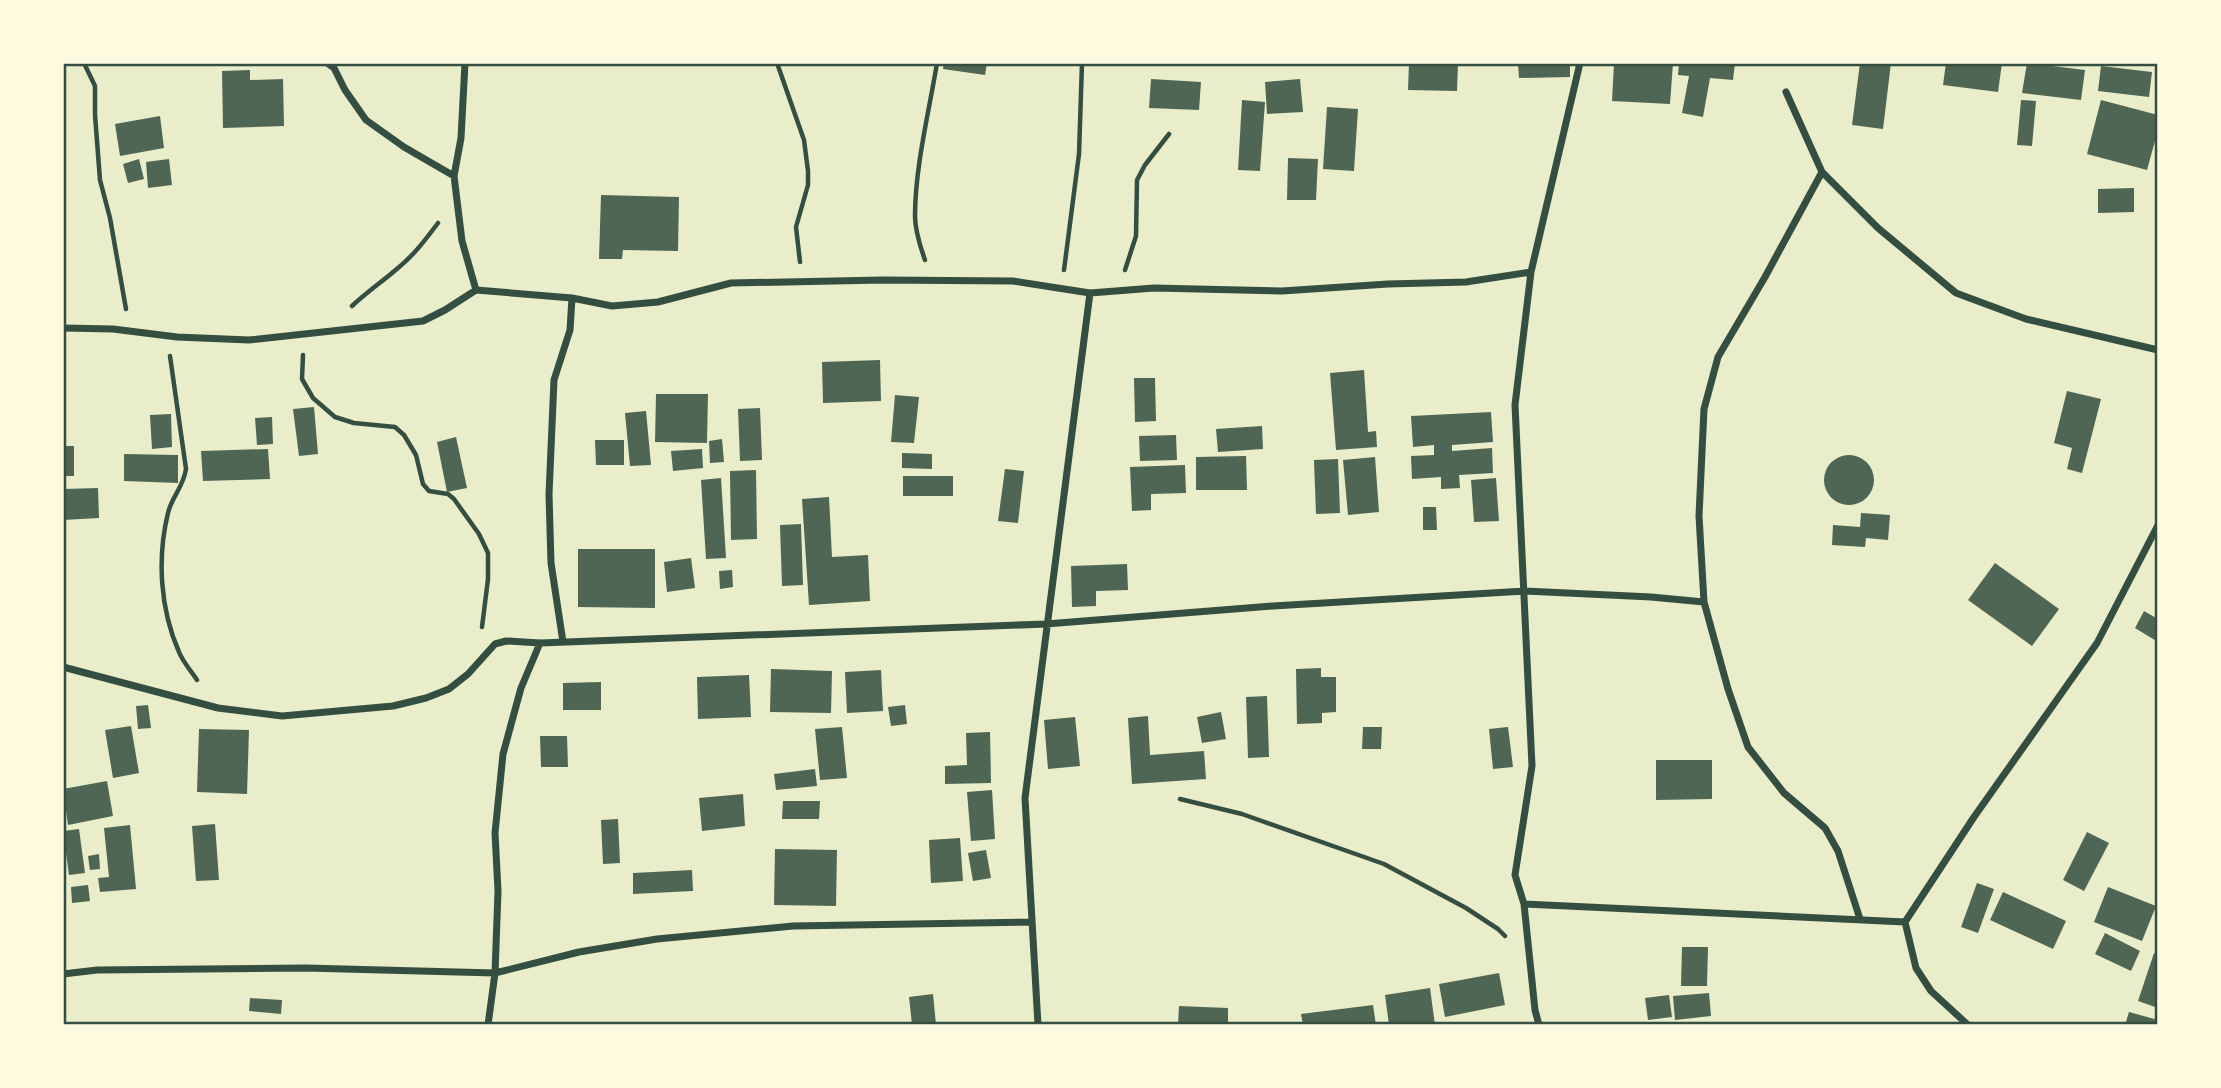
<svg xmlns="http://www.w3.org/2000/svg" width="2221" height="1088" font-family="Cabin,sans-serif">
  <rect width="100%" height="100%" fill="#e9edc9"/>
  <path fill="#4f6655" d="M944,63H987L985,75L943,69Z
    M1409,63H1458L1457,91L1408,90Z
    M1518,63H1570V77L1519,78Z
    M1614,63H1673L1670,104L1612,101Z
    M1679,63H1735L1733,80L1710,78L1703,117L1682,113L1689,76L1678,75Z
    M1860,63H1891L1883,129L1852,125Z
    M1946,63H2002L1998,92L1943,85Z
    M2027,63L2085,70L2081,100L2022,93Z
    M2101,66L2152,72L2149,97L2098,91Z
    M250,70V80L283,79L284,126L223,128L222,71Z
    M1151,79L1201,82L1199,110L1149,108Z
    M1300,79L1303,112L1267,114L1265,82Z
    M1242,100L1265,102L1260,171L1238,170Z
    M2021,100L2036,101L2032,146L2017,145Z
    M2101,100L2158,115V130L2147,170L2087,154Z
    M1327,107L1358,109L1354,171L1323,169Z
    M160,116L164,148L120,156L115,124Z
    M1288,158L1318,159L1316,200H1287Z
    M139,159L144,179L128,183L123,164Z
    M169,159L172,185L148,188L146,162Z
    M2134,188V212L2098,213V189Z
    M601,195L679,197L678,251L623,250L622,259H599Z
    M880,360L881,401L823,403L822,362Z
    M1364,370L1368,432L1376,431L1377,447L1336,450L1330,373Z
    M1134,378H1155L1156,421L1135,422Z
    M2067,391L2101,399L2082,473L2067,469L2072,448L2054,443Z
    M656,394H708L707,443L655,442Z
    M895,395L919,397L914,443L891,442Z
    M314,407L318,454L299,456L293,409Z
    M760,408L762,460L740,461L738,409Z
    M646,411L651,465L630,466L625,413Z
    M1491,412L1493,442L1452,445V451L1492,448L1493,473L1459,475L1460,488L1441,489V477L1412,479L1411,456L1434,455V445L1413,447L1411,416Z
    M171,414L172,447L152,449L150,415Z
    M272,417L273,444L257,445L255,418Z
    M1262,426L1263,449L1218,452L1216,429Z
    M1176,435L1177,460L1140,461L1139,436Z
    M456,437L467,488L447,492L437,442Z
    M722,439L724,462L710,463L709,441Z
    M595,440H624V465H596Z
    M63,446H74V476H63Z
    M268,449L270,479L203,481L201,451Z
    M702,449L703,468L673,471L671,451Z
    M902,453L932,454V469L902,468Z
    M124,454L178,455V483L124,481Z
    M1824 480a25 25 0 1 1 50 0a25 25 0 1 1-50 0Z
    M1246,456L1247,490H1196V457Z
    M1375,457L1379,512L1348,515L1343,460Z
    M1338,459L1340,513L1316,514L1314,460Z
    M1185,465L1186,493L1151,494V510L1132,511L1130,467Z
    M1005,469L1024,471L1018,523L998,521Z
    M756,470L757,539L731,540L730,471Z
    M903,476H953V496H903Z
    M721,478L726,558L706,559L701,480Z
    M1496,478L1499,521L1474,522L1471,480Z
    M98,488L99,518L63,520V489Z
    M829,497L832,557L868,555L870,601L809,605L802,499Z
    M1423,507H1436L1437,530H1423Z
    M1861,513L1890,515L1888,540L1866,538L1865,547L1832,545L1833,525L1860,527Z
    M801,524L803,585L782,586L780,525Z
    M578,549H655V608L578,607Z
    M691,558L695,588L667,592L664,562Z
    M1995,563L2059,609L2032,646L1968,600Z
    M1127,564L1128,590L1096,591V606L1072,607L1071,566Z
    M732,570L733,587L720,589L719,571Z
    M2144,611L2158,619V642L2135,628Z
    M1321,668V677H1336V712L1322,713V723L1297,724L1296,669Z
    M771,669L832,671L831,713L770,712Z
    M881,670L883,711L847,713L845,672Z
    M749,675L751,717L698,719L697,677Z
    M601,682V710H563V683Z
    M1267,696L1269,757L1248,758L1246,697Z
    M148,705L151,728L138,729L136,706Z
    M905,705L907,724L891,726L888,707Z
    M1221,712L1226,739L1202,743L1197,717Z
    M1148,716L1150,755L1204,751L1206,779L1132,784L1128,718Z
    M1075,717L1080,766L1048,769L1044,720Z
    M131,726L139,773L113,778L105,730Z
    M842,727L847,778L820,780L815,729Z
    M1363,727H1382L1381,749H1362Z
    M1508,727L1513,767L1493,769L1489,729Z
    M199,729L249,730L247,794L197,792Z
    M990,732L991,783L945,784V766L967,765L966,733Z
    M540,736H567L568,767H541Z
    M1656,760H1712V799L1656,800Z
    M815,769L817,786L776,790L774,774Z
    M107,781L113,816L68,825L63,789Z
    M992,790L995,839L971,841L967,792Z
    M743,794L745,826L702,831L699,798Z
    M783,801H820L819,819H782Z
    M618,819L620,863L603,864L601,820Z
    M215,824L219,880L196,881L192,826Z
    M130,825L136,889L100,892L98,878L109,877L104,828Z
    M79,829L85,873L69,875L63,831Z
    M2087,832L2109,843L2084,891L2063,880Z
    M960,838L963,881L931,883L929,840Z
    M775,849L837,850L836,906L774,905Z
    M986,850L991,878L973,881L968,853Z
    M99,854L100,869L90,870L88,856Z
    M692,870L693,891L633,894V873Z
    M1977,883L1994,889L1978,933L1961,927Z
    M88,885L90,901L72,903L71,887Z
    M2108,887L2156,906L2142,941L2094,922Z
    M2003,892L2066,921L2053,949L1990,920Z
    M2105,933L2140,951L2131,971L2095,954Z
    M1682,947H1708L1707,986H1681Z
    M2154,953L2158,955V1008L2138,1001Z
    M1499,973L1505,1005L1445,1017L1439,984Z
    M1430,988L1435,1025H1389L1385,995Z
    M1709,993L1711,1016L1675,1020L1673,996Z
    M933,994L936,1025H912L909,997Z
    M1669,995L1672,1017L1648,1020L1645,998Z
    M250,998L282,1000L281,1014L249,1011Z
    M1373,1005L1376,1025H1303L1301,1014Z
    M1179,1006L1228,1008V1025H1178Z
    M2129,1012L2158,1020V1025H2125Z"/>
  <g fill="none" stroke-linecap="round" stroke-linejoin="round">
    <path stroke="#344e41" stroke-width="4.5" d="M84,63L95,86V115L100,180L110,218L126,309
      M777,63L804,140L808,171V185L796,227L800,262
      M925,260C920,246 915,231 915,216C915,167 929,112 937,63
      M1064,270L1079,154L1082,63
      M1125,270L1136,236L1137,180L1145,165L1169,134
      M352,306C367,292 383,281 398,268C414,255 426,239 438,223
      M303,355L302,379L313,398L335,417L354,423L395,427L404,435L416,455L423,484L429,491L448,494L454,499L479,534L488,553V579L482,627
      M170,356L186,469C183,488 172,496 168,513C157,558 160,609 179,652C183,662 191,671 197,680
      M1180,799L1242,814L1384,864L1466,908L1498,929L1505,936"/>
    <path stroke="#344e41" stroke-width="7" d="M327,63L334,68L345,90L366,120L404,147L454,176
      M465,63L461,138L454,176L462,241L476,290
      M1786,92L1822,172L1878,228L1956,293L2026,319L2158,350
      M1822,172L1765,277L1718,357L1704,409L1699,516L1704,602L1728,689L1748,747L1784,793L1825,828L1838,851L1860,919
      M572,298L612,306L658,302L731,283L882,280L1013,281L1090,293L1154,288L1282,291L1388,284L1466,282L1531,272
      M63,328L113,329L177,337L249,340L423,321L445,310L476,290L572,298L570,330L554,380L549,494L551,563L563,642
      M63,667L218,708L282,716L393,706L426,698L449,689L468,674L495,644L506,641L540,643L1046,624L1273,606L1525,591L1651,597L1704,602
      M1524,904L1905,922
      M63,974L97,970L306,968L495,973L579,952L657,939L793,926L1032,922
      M488,1025L495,973L498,891L495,833L503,754L521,688L540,643
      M1038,1025L1025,798L1090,293
      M1539,1025L1535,1010L1524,904L1515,875L1532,766L1515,405L1531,272L1580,63
      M1968,1025L1931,991L1916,968L1905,922L1974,817L2097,643L2158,525"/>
  </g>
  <rect width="2221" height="1088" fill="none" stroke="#fefae0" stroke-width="130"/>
  <rect x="65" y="65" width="2091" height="958" fill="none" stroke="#344e41" stroke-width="2.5"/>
</svg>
